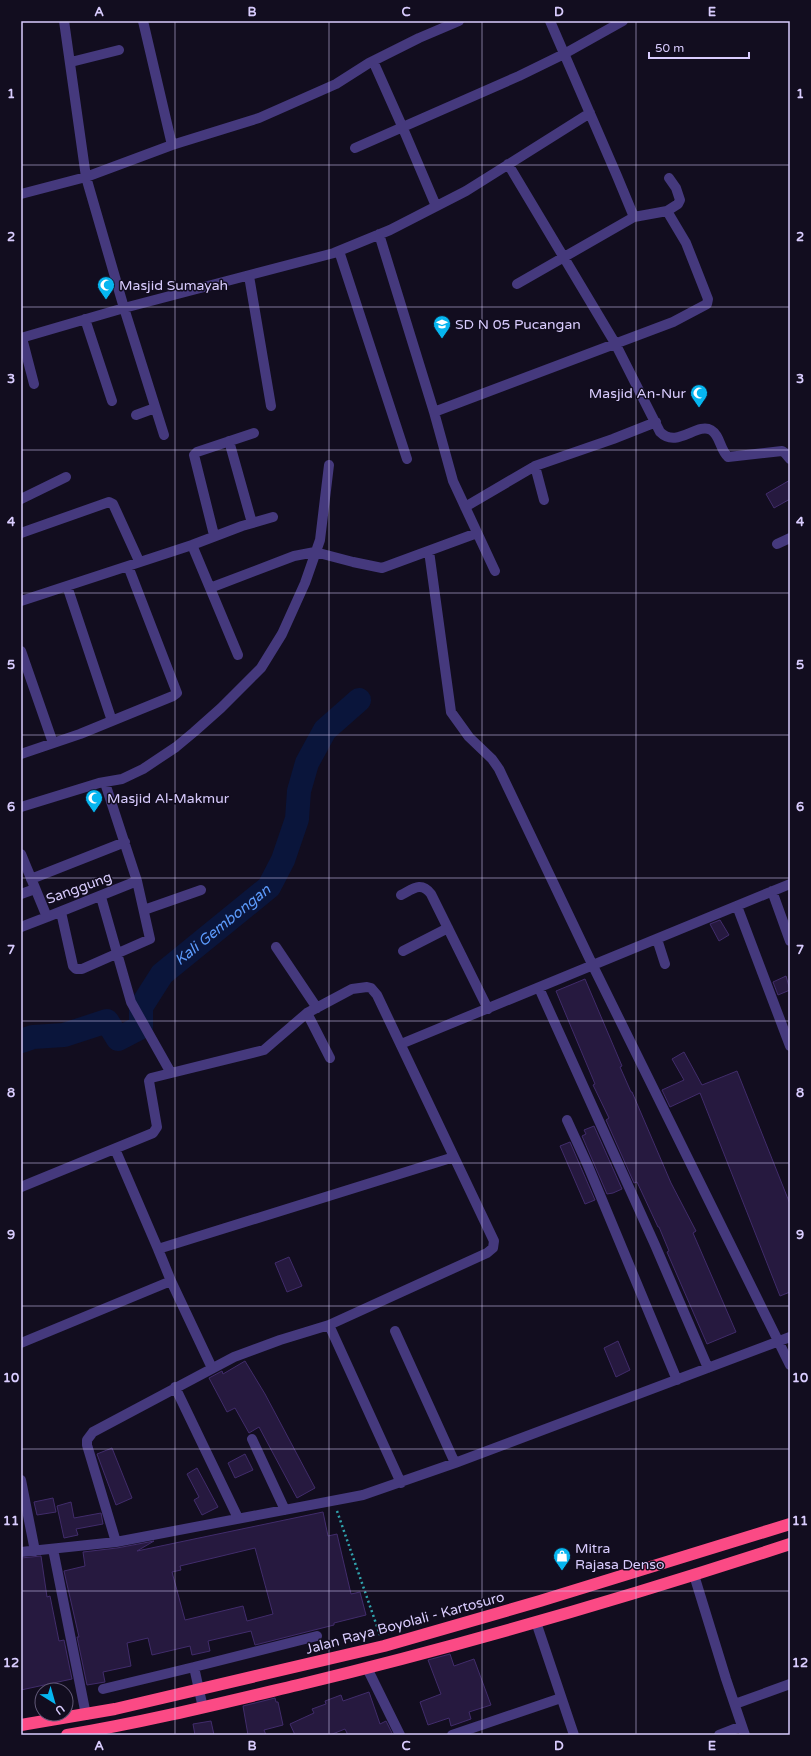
<svg xmlns="http://www.w3.org/2000/svg" width="811" height="1756" font-family="'Varela Round',sans-serif">
  <rect width="100%" height="100%" fill="#120d1f"/>
  <g fill="none" stroke-linecap="round" stroke-linejoin="round">
    <path stroke="#0a153b" stroke-width="24" id="s1" d="M21,1041L33,1037L64,1035L107,1021L118,1039L141,1027V1007L162,974L269,887L283,860L297,819L299,791L307,763L325,730L359,700"/>
  </g>
  <path fill="#26193f" stroke="#412c6b" fill-rule="evenodd" d="M790,480V499L774,508L766,494Z
    M720,920L729,935L719,941L710,924Z
    M786,976L790,990L778,995L773,982Z
    M585,979L622,1066L620,1067L631,1092H632L671,1183L696,1231L693,1233L736,1332L707,1344L667,1252L669,1251L659,1227H658L637,1182L634,1183L606,1120L609,1118L593,1085L595,1084L556,991Z
    M684,1052L702,1085L737,1071L790,1204V1292L780,1296L700,1093L670,1107L662,1090L684,1080L672,1059Z
    M594,1126L622,1189L613,1193L607,1194L582,1136L586,1134L584,1130Z
    M570,1142L595,1200L585,1204L560,1146Z
    M289,1257L302,1286L287,1292L275,1263Z
    M618,1341L630,1370L616,1377L604,1348Z
    M245,1361L265,1394L315,1488L297,1498L259,1427L249,1433L235,1408L227,1412L209,1378L222,1371L223,1374Z
    M112,1448L132,1498L116,1505L97,1454Z
    M245,1454L253,1470L235,1478L228,1463Z
    M197,1468L218,1507L202,1515L194,1500L199,1497L187,1474Z
    M53,1498L56,1512L37,1515L34,1502Z
    M71,1502L74,1518L101,1513L103,1524L76,1529L78,1535L64,1538L57,1506Z
    M323,1512L328,1536L337,1534L351,1594L360,1592L366,1615L334,1623V1625L255,1645L251,1631L208,1641L210,1651L192,1655L190,1646L152,1655L148,1638L127,1643L131,1666L103,1672L105,1682L87,1685L77,1637H79L64,1571L85,1566L83,1552L117,1548L154,1541L137,1551ZM255,1548L273,1614L247,1621L243,1606L185,1620L172,1572L181,1570L180,1566Z
    M41,1556L47,1597L50,1596L59,1641L64,1640L72,1679L21,1690V1558Z
    M450,1654L454,1666L474,1659L491,1705L469,1712L471,1719L451,1726L449,1718L428,1725L420,1702L441,1694L428,1660Z
    M369,1692L380,1724L386,1721L393,1735H348L345,1729L330,1735H295L290,1724L314,1713L312,1709L326,1704L325,1701L341,1695L343,1701Z
    M275,1698L276,1702H278L283,1725L264,1730L266,1735H248L243,1706Z
    M211,1721L214,1735H195L193,1724Z"/>
  <g fill="none" stroke-linecap="round" stroke-linejoin="round">
    <path stroke="#30a3ad" stroke-width="2.5" stroke-dasharray="2 3" stroke-linecap="butt" d="M337,1511L380,1635"/>
    <path stroke="#45397d" stroke-width="10" d="M64,21L86,177L124,308L164,435
      M143,21L172,145
      M550,21L617,176L634,217
      M373,61L402,126L436,206
      M71,62L119,50
      M355,148L519,76L564,54L623,21
      M508,164L615,343L660,432C677,449 697,422 711,430C720,435 720,450 728,457L782,451L785,453L790,459
      M21,194L86,177L172,145L259,118L336,84L369,63L419,38L459,21
      M379,234L434,412L453,481L495,571
      M339,251L407,459
      M249,276L271,406
      M517,284L634,217L667,211L678,204L680,200L676,188L669,178
      M85,319L112,401
      M21,338L124,308L334,253L390,230L466,191L590,113
      M22,338L34,384
      M434,412L673,322L707,304L708,299L686,243L667,211
      M136,415L155,408
      M229,441L252,523
      M21,499L66,477
      M544,500L535,466L613,439L656,422
      M465,507L535,466
      M21,533L109,502L113,504L139,561
      M214,535L194,455L197,452L254,433
      M777,544L790,538
      M192,545L210,588L294,556L315,552L353,562L382,568L477,533
      M429,551L451,712L469,737L492,759L499,769L593,966L790,1365
      M67,586L112,721
      M210,588L238,655
      M21,601L192,545L242,526L273,517
      M21,651L53,743
      M21,754L80,734L173,696L177,693L128,566
      M21,807L99,783L122,779L143,769L176,747L194,732L221,708L261,668L282,634L305,583L320,540L329,465
      M21,854L47,917L137,881
      M31,879L125,842
      M772,891L790,941
      M21,894L35,889
      M401,895C413,889 421,881 431,894L488,1009
      M101,897L131,1002L171,1073
      M737,906L790,1046
      M144,910L201,890
      M61,912L73,966L76,969H82L150,939L137,881L105,783
      M21,927L47,917
      M657,939L665,964
      M276,947L317,1008
      M403,951L448,928
      M539,988L655,1245L708,1368
      M307,1013L330,1058
      M401,1044L790,884
      M567,1120L588,1166L677,1380
      M115,1149L158,1249
      M21,1187L153,1133L157,1127L149,1081L151,1078L264,1050L307,1013L352,989L367,987L371,988L377,995L494,1241L493,1248L487,1253L329,1325L280,1340L234,1357L93,1432L87,1440V1445L116,1542
      M171,1281L212,1368
      M329,1325L401,1483
      M395,1331L455,1463
      M21,1343L171,1281L158,1249L454,1157
      M175,1387L238,1518
      M252,1439L285,1510
      M21,1480L35,1551
      M53,1549L86,1715
      M21,1552L116,1542L363,1495L455,1463L790,1337
      M694,1575L726,1679L745,1735
      M536,1622L574,1735
      M367,1668L400,1735
      M103,1689L194,1667
      M735,1704L790,1684
      M203,1708L194,1667L317,1636
      M452,1735L561,1698
      M719,1735L742,1726"/>
    <path stroke="#fb4a85" stroke-width="12" d="M21,1725L115,1709L384,1646L540,1601L790,1524
      M67,1735C145,1722 222,1703 298,1685C464,1645 628,1597 790,1544"/>
  </g>
  <path fill="none" stroke="#d9ccfe" stroke-width="1" stroke-opacity="0.55" d="M175,21V1735M329,21V1735M482,21V1735M636,21V1735M21,165H790M21,307H790M21,450H790M21,593H790M21,735H790M21,878H790M21,1021H790M21,1163H790M21,1306H790M21,1449H790M21,1591H790"/>
  <defs>
    <g id="mosque-pin" transform="scale(0.9)"><path d="M0 17L-7.5 6A9.5 9.5 0 1 1 7.5 6Z" fill="#06b6f0" stroke="#120d1f"/><path d="M3.5-4.9A6 6 0 1 0 3.5 4.9A5 5 0 1 1 3.5-4.9Z" fill="#fff"/></g>
    <g id="school-pin" transform="scale(0.9)"><path d="M0 17L-7.5 6A9.5 9.5 0 1 1 7.5 6Z" fill="#06b6f0" stroke="#120d1f"/><path d="M0-5L7-2L0 1L-7-2ZM-4 1L0 2.5L4 1V4Q0 6-4 4Z" fill="#fff"/></g>
    <g id="shop-pin" transform="scale(0.9)"><path d="M0 17L-7.5 6A9.5 9.5 0 1 1 7.5 6Z" fill="#06b6f0" stroke="#120d1f"/><path d="M-5-2.5h2.3a2.7 3.5 0 0 1 5.4 0H5L5.5 6h-11ZM-1.5-2.5h3a1.5 2.3 0 0 0-3 0Z" fill="#fff"/></g>
  </defs>
  <g fill-rule="evenodd">
    <use href="#mosque-pin" x="106" y="285"/>
    <use href="#school-pin" x="442" y="324"/>
    <use href="#mosque-pin" x="699" y="393"/>
    <use href="#mosque-pin" x="94" y="798"/>
    <use href="#shop-pin" x="562" y="1556"/>
  </g>
  <g text-anchor="middle" dominant-baseline="central" stroke-width="3" stroke-linejoin="round" paint-order="stroke">
    <g font-size="14" fill="#d9ccfe" stroke="#120d1f" text-anchor="start">
      <text x="119" y="285">Masjid Sumayah</text>
      <text x="455" y="324">SD N 05 Pucangan</text>
      <text x="686" y="393" text-anchor="end">Masjid An-Nur</text>
      <text x="107" y="798">Masjid Al-Makmur</text>
      <text x="575" y="1548">Mitra<tspan x="575" dy="16">Rajasa Denso</tspan></text>
    </g>
    <g font-size="14" fill="#d9ccfe" stroke="#120d1f">
      <text transform="translate(79 888) rotate(-20)">Sanggung</text>
      <text transform="translate(405 1623) rotate(-15)">Jalan Raya Boyolali - Kartosuro</text>
    </g>
    <g font-size="15" font-style="italic" fill="#5c9afb" stroke="#120d1f">
      <text stroke="none"><textPath href="#s1" startOffset="273">Kali Gembongan</textPath></text>
    </g>
  </g>
  <rect width="811" height="1756" fill="none" stroke="#120d1f" stroke-width="44"/>
  <g transform="translate(54 1702) rotate(143)"><circle r="19" fill="#120d1f" stroke="#625978"/>
  <path d="M0-3L7 15L0 10L-7 15Z" fill="#06b6f0"/>
  <text y="-6" font-size="11" font-weight="bold" text-anchor="middle" fill="#d9ccfe">U</text>
  </g>
  <path d="M649 52v6h100v-6" fill="none" stroke="#d9ccfe" stroke-width="2"/>
  <text x="655" y="52" font-size="12" fill="#d9ccfe" stroke="#120d1f" stroke-width="3" paint-order="stroke">50 m</text>
  <rect x="22" y="22" width="767" height="1712" fill="none" stroke="#d9ccfe" stroke-width="1.5"/>
  <g font-size="13" text-anchor="middle" font-weight="bold" fill="#d9ccfe">
    <text x="99" y="16">A</text>
    <text x="252" y="16">B</text>
    <text x="406" y="16">C</text>
    <text x="559" y="16">D</text>
    <text x="712" y="16">E</text>
    <text x="11" y="98">1</text>
    <text x="800" y="98">1</text>
    <text x="11" y="241">2</text>
    <text x="800" y="241">2</text>
    <text x="11" y="383">3</text>
    <text x="800" y="383">3</text>
    <text x="11" y="526">4</text>
    <text x="800" y="526">4</text>
    <text x="11" y="669">5</text>
    <text x="800" y="669">5</text>
    <text x="11" y="811">6</text>
    <text x="800" y="811">6</text>
    <text x="11" y="954">7</text>
    <text x="800" y="954">7</text>
    <text x="11" y="1097">8</text>
    <text x="800" y="1097">8</text>
    <text x="11" y="1239">9</text>
    <text x="800" y="1239">9</text>
    <text x="11" y="1382">10</text>
    <text x="800" y="1382">10</text>
    <text x="11" y="1525">11</text>
    <text x="800" y="1525">11</text>
    <text x="11" y="1667">12</text>
    <text x="800" y="1667">12</text>
    <text x="99" y="1750">A</text>
    <text x="252" y="1750">B</text>
    <text x="406" y="1750">C</text>
    <text x="559" y="1750">D</text>
    <text x="712" y="1750">E</text>
  </g>
</svg>
